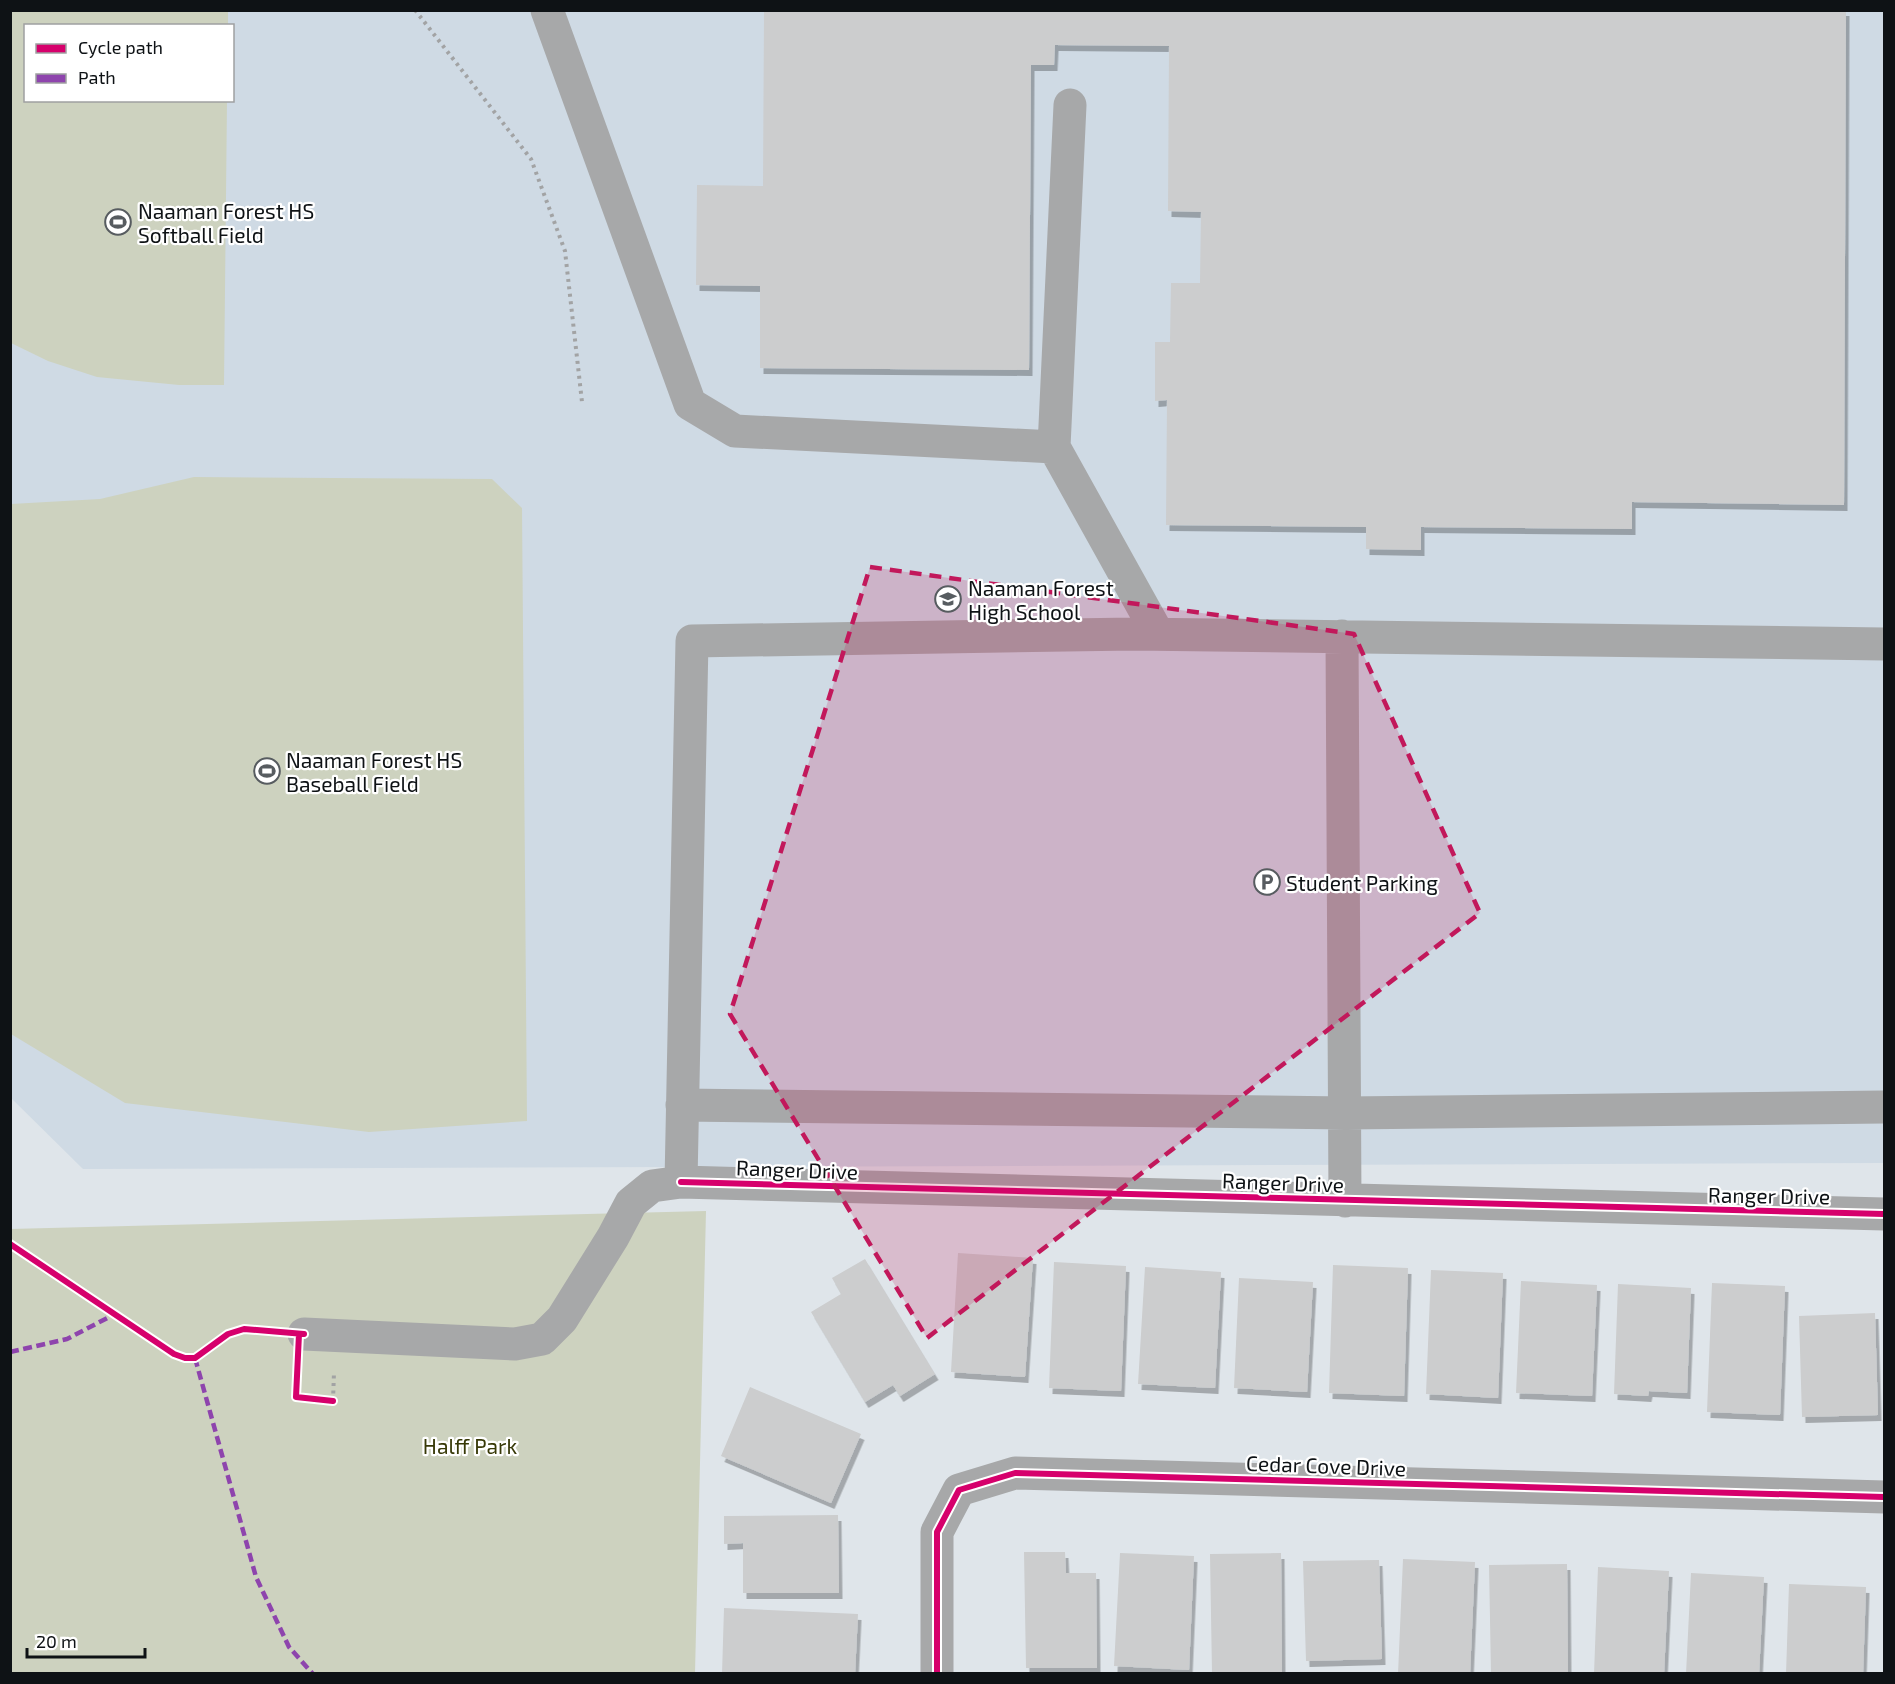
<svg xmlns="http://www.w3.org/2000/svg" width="1895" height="1684" font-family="'Exo 2',sans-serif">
  <defs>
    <filter id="shadow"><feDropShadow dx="3.5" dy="6" stdDeviation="0" flood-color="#0004"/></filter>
  </defs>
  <rect width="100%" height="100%" fill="#dfe5ea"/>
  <path fill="#cfdae4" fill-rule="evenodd" d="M10,11H1884V1163L83,1169L11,1098ZM26,26H232V100H26Z"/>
  <path fill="#cdd2bf" d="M10,11H228V25L26,26V100L227,101L224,385H179L97,377L48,361L11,343Z
    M194,477L492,479L522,508L527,1121L369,1132L125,1103L11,1034V504L100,499Z
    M706,1211L695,1673H11L10,1229Z"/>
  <path fill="#cccdce" filter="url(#shadow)" d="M764,10H1846L1844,505L1632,502V529L1421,527V550L1366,549V527L1166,525L1167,400L1155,401V342H1170L1171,283H1200L1201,212L1168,211L1169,46L1055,45L1054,65H1031L1029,370L760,368V286L696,285L697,185L763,186Z
    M958,1253L1033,1258L1025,1377L951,1372Z
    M865,1259L935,1374L900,1396L893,1385L865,1402L811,1312L841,1294L832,1278Z
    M1054,1262L1126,1266L1121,1391L1049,1388Z
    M1333,1265L1408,1268L1404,1396L1329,1393Z
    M1145,1267L1221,1272L1215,1388L1138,1384Z
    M1431,1270L1503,1273L1498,1398L1426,1394Z
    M1239,1278L1313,1282L1307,1392L1234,1388Z
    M1521,1281L1597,1285L1592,1396L1516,1393Z
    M1712,1283L1785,1286L1780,1415L1707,1412Z
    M1618,1284L1691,1288L1687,1393L1649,1391L1648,1396L1614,1394Z
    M1875,1313L1878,1415L1802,1417L1799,1316Z
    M750,1387L861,1434L831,1503L721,1456Z
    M838,1515L839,1593H743V1543L724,1544V1516Z
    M1024,1552H1065L1066,1573H1096L1097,1668H1026Z
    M1120,1553L1194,1556L1189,1670L1114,1666Z
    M1281,1553L1282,1674H1212L1210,1554Z
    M1403,1559L1475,1562L1470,1674H1398Z
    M1379,1560L1382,1659L1306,1661L1303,1561Z
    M1567,1564L1568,1674H1491L1489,1565Z
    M1598,1567L1669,1571L1664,1674H1594Z
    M1691,1573L1764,1577L1759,1674H1686Z
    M1789,1584L1866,1587L1863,1674H1786Z
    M724,1608L858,1614L855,1674H722Z"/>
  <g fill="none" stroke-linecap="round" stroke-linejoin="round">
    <path stroke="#a2a3a4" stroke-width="4" stroke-dasharray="3 4.5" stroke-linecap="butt" d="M415,10L531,159L565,251L582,402
      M333,1401L334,1372"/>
    <path stroke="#a7a8a9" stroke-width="33" d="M547,10L690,404L735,431L1054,447L1158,634
      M1054,447L1070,105
      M1342,636L1345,1201
      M682,1105L1346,1113L1884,1107
      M681,1182L692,641L1134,634L1884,644
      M304,1334L515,1344L542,1339L562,1319L613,1237L631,1203L652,1186L681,1182L1884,1214
      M937,1674V1532L959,1490L1015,1473L1884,1497"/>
    <path stroke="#8e44ad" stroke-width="4.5" stroke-dasharray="9 4.5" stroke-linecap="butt" d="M10,1352L67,1339L115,1314
      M195,1358L256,1577L289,1647L313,1674"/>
    <g stroke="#fff" stroke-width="10">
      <path id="cycleway" d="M681,1182L1884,1214
        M10,1244L174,1354L185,1358H195L228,1334L244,1329L304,1334
        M299,1334L296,1397L333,1401
        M937,1674V1532L959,1490L1015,1473L1884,1497"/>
    </g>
    <use href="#cycleway" stroke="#d6006c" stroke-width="6"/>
  </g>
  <path fill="#c2185b" fill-opacity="0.2" stroke="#c2185b" stroke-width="4.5" stroke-dasharray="12 8" stroke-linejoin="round" d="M870,567L1354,634L1480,913L927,1338L730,1014Z"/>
  <defs>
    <g id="stadium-ring" transform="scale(1.35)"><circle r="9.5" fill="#fff" stroke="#575c60" stroke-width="1.5"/><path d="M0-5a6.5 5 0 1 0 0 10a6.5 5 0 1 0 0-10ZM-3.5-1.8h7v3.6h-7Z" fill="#575c60"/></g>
    <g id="school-ring" transform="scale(1.35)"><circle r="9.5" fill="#fff" stroke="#575c60" stroke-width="1.5"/><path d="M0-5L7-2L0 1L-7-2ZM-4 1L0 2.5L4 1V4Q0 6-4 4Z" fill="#575c60"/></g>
    <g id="parking-ring" transform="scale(1.35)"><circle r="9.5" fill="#fff" stroke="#575c60" stroke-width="1.5"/><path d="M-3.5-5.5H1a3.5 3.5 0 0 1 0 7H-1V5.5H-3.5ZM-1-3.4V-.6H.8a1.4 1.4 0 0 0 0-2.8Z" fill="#575c60"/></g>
  </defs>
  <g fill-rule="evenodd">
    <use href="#stadium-ring" x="118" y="222"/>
    <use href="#school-ring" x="948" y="599"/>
    <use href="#stadium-ring" x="267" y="771"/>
    <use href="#parking-ring" x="1267" y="882"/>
  </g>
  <g text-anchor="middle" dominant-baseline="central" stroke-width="4.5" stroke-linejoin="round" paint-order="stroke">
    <g font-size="21" fill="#0e1215" stroke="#fff" text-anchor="start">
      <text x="138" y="210">Naaman Forest HS<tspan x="138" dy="24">Softball Field</tspan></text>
      <text x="968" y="587">Naaman Forest<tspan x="968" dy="24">High School</tspan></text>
      <text x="286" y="759">Naaman Forest HS<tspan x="286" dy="24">Baseball Field</tspan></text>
      <text x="1286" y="882">Student Parking</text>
    </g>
    <g font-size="21" fill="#0e1215" stroke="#fff">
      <text transform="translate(797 1169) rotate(2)">Ranger Drive</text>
      <text transform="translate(1283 1182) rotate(2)">Ranger Drive</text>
      <text transform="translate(1769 1195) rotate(1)">Ranger Drive</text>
      <text transform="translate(1326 1465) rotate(2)">Cedar Cove Drive</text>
    </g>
    <g font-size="21" fill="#373907" stroke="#fff">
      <text x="470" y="1445">Halff Park</text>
    </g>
  </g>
  <rect width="1895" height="1684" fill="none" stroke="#0e1215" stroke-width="24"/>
  <rect x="24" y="24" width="210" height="78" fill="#ffffff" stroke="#9fa0a1" stroke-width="1.5"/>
  <rect x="36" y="44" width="30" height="9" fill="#d6006c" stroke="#9fa0a1" stroke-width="1.5"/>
  <text x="78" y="54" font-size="18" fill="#0e1215">Cycle path</text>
  <rect x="36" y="74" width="30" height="9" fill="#8e44ad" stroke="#9fa0a1" stroke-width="1.5"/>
  <text x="78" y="84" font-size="18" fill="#0e1215">Path</text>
  <path d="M27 1648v9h118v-9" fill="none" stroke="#0e1215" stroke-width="3"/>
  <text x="36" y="1648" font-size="18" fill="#0e1215" stroke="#ffffff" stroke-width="4.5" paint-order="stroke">20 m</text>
</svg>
